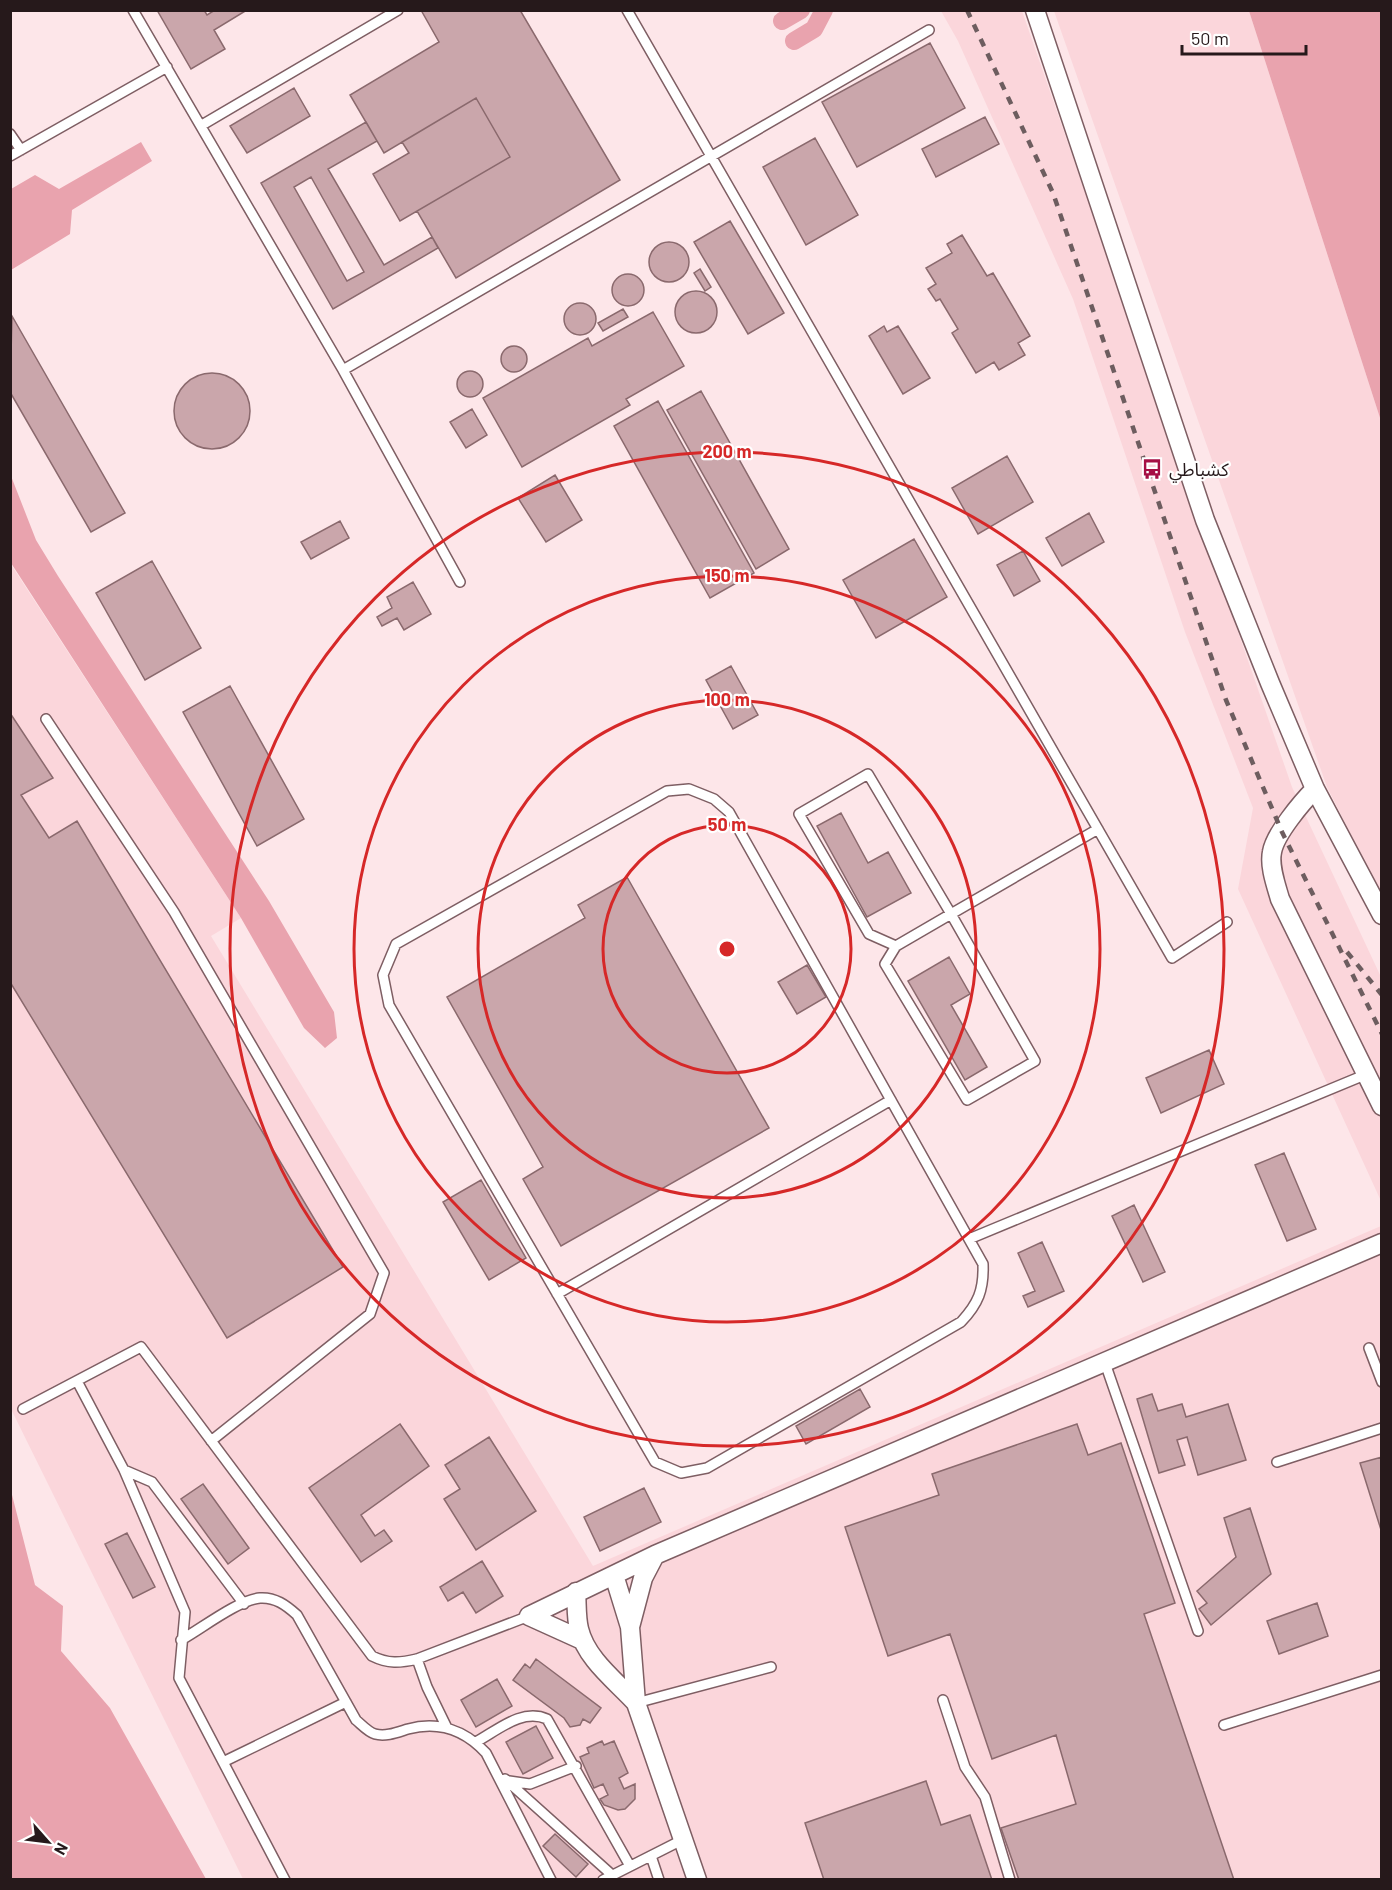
<svg xmlns="http://www.w3.org/2000/svg" width="1392" height="1890" font-family="Barlow,'Noto Sans Arabic',sans-serif">
  <rect width="100%" height="100%" fill="#fde6e9"/>
  <path fill="#fbd6db" d="M941,11H1022L1292,787L1381,977V1201L1238,889L1253,808L1185,632L1073,299L958,41Z
    M1054,11H1249L1381,421V894L1327,787Z
    M10,563L241,918L211,936L593,1566L1381,1226V1879H243L11,1409Z"/>
  <path fill="#e9a3ae" d="M1249,11H1381V421Z
    M141,142L152,161L72,210L70,234L11,270V189L35,175L59,189Z
    M11,476L36,540L58,576L269,901L334,1012L337,1038L325,1048L304,1028L241,918L11,563Z
    M10,1487L35,1585L63,1606L61,1651L110,1708L206,1879H11Z"/>
  <g fill="none" stroke-linecap="round" stroke-linejoin="round">
    <path stroke="#e9a3ae" stroke-width="18" d="M782,21L801,10
      M794,41L814,29L824,10"/>
  </g>
  <path fill="#caa6ab" stroke="#8a696d" stroke-width="1.5" fill-rule="evenodd" d="M157,10H204L207,15L215,10H247L214,30L225,49L191,69Z
    M421,10H520L620,180L456,278L417,211L510,157L476,98L384,153L350,95L439,42Z
    M930,43L965,108L857,167L822,102Z
    M294,88L310,116L247,153L230,126Z
    M476,98L510,157L400,221L373,174L409,153L402,142Z
    M985,117L999,144L936,177L922,149Z
    M366,122L377,141L328,169L384,265L432,237L438,248L333,309L261,183ZM311,177L364,272L347,281L294,187Z
    M815,138L858,215L806,245L763,167Z
    M730,221L784,313L748,334L694,242Z
    M962,235L987,276L993,273L1030,336L1018,343L1025,355L999,370L994,362L976,373L952,333L958,329L940,299L936,301L928,289L936,284L926,268L952,253L947,244Z
    M649 262a20 20 0 1 1 40 0a20 20 0 1 1-40 0Z
    M700,269L711,287L705,291L694,273Z
    M612 290a16 16 0 1 1 32 0a16 16 0 1 1-32 0Z
    M675 312a21 21 0 1 1 42 0a21 21 0 1 1-42 0Z
    M564 319a16 16 0 1 1 32 0a16 16 0 1 1-32 0Z
    M623,309L628,317L603,331L598,323Z
    M653,312L684,366L626,399L630,405L522,467L483,398L588,338L592,346Z
    M12,316L125,513L91,532L10,392Z
    M884,326L887,332L898,326L930,378L903,394L869,336Z
    M501 359a13 13 0 1 1 26 0a13 13 0 1 1-26 0Z
    M457 384a13 13 0 1 1 26 0a13 13 0 1 1-26 0Z
    M174 411a38 38 0 1 1 76 0a38 38 0 1 1-76 0Z
    M701,391L789,549L756,569L667,410Z
    M658,401L754,573L710,598L614,426Z
    M472,409L487,435L466,448L450,422Z
    M1007,456L1033,502L978,534L952,488Z
    M555,475L582,520L546,542L518,498Z
    M1089,513L1104,542L1062,566L1046,538Z
    M340,521L349,538L311,559L301,542Z
    M914,539L947,597L876,638L843,580Z
    M1023,551L1040,581L1014,596L997,565Z
    M152,561L201,648L145,680L96,593Z
    M413,582L431,614L404,630L397,618L382,626L377,617L392,608L387,597Z
    M731,666L758,715L733,729L706,680Z
    M230,686L304,819L257,846L183,712Z
    M10,713L53,778L21,795L49,838L77,821L343,1267L227,1338L10,982Z
    M841,813L868,863L888,852L911,893L867,917L817,826Z
    M627,877L769,1128L561,1246L523,1179L543,1167L447,997L585,918L578,905Z
    M949,957L970,994L951,1005L987,1067L965,1080L908,981Z
    M807,965L826,997L797,1014L778,982Z
    M1209,1050L1224,1084L1161,1113L1146,1078Z
    M1284,1153L1316,1229L1287,1241L1255,1165Z
    M481,1180L526,1258L489,1280L443,1202Z
    M1134,1205L1165,1272L1143,1282L1112,1216Z
    M1042,1242L1064,1291L1028,1307L1023,1296L1035,1291L1018,1253Z
    M860,1389L870,1407L806,1444L796,1426Z
    M1152,1394L1158,1411L1182,1404L1186,1417L1228,1404L1246,1460L1198,1475L1187,1437L1177,1440L1185,1465L1159,1473L1137,1399Z
    M400,1424L429,1466L361,1515L375,1536L384,1530L392,1541L361,1562L309,1488Z
    M1077,1424L1088,1455L1121,1443L1175,1603L1144,1614L1234,1880H1019L1001,1828L1076,1804L1056,1735L992,1759L950,1634L888,1656L845,1527L939,1495L932,1474Z
    M489,1437L536,1511L476,1550L444,1499L460,1489L445,1465Z
    M1382,1457V1533L1360,1463Z
    M203,1484L249,1548L228,1564L181,1499Z
    M644,1488L661,1522L600,1551L584,1517Z
    M1250,1508L1271,1574L1211,1625L1199,1609L1207,1603L1197,1591L1236,1557L1224,1518Z
    M127,1533L155,1587L133,1598L105,1544Z
    M482,1561L503,1596L476,1613L463,1592L448,1601L440,1587Z
    M1317,1603L1328,1636L1279,1654L1267,1621Z
    M536,1659L601,1708L590,1723L583,1719L580,1725L570,1727L564,1718L513,1680L525,1664L530,1668Z
    M497,1679L512,1706L476,1727L461,1700Z
    M536,1726L553,1758L523,1774L506,1742Z
    M602,1741L604,1745L614,1741L628,1773L619,1778L624,1789L635,1784V1799L625,1809L618,1810L604,1805L600,1799L608,1795L603,1784L594,1788L580,1757L589,1753L587,1748Z
    M926,1781L941,1825L970,1815L992,1880H824L805,1823Z
    M555,1834L588,1864L576,1877L543,1846Z"/>
  <g fill="none" stroke-linecap="round" stroke-linejoin="round">
    <g stroke="#7e5e63" stroke-width="12">
      <path id="service" d="M133,10L343,370L460,582
        M627,10L1172,958L1227,922
        M202,125L398,10
        M10,134L21,150
        M10,156L167,67
        M343,370L929,30
        M46,719L174,912L384,1273L370,1314L211,1441
        M689,789L714,799L729,812L983,1264C984,1290 978,1304 961,1322L707,1468L681,1473L655,1462L389,1005L383,975L396,944L667,791Z
        M951,914L1035,1061L967,1100L885,964L896,946Z
        M896,946L869,934L799,814L868,774L951,914L1098,829
        M969,1239L1367,1074
        M557,1294L891,1100
        M1369,1348L1382,1382
        M1105,1363L1198,1631
        M77,1381L124,1470L185,1612L179,1678L285,1880
        M23,1409L141,1347L372,1656C388,1664 400,1663 417,1659L529,1616
        M1277,1462L1382,1428
        M124,1470L152,1482L244,1604
        M181,1640C201,1629 238,1600 260,1598C275,1597 286,1605 297,1615L356,1720C362,1725 368,1732 375,1734C386,1737 398,1732 408,1729C438,1721 465,1730 486,1753L551,1880
        M417,1659L427,1687L447,1728
        M943,1700L965,1767L985,1797L1010,1880
        M636,1703L771,1667
        M1224,1725L1382,1675
        M476,1742C498,1730 522,1708 547,1719L630,1866
        M223,1762L346,1702
        M505,1779L612,1875
        M509,1781L530,1784L576,1766
        M651,1856L659,1880
        M603,1880L682,1840"/>
    </g>
    <g stroke="#7e5e63" stroke-width="21">
      <path id="minor" d="M1035,10L1205,520L1270,683L1315,789L1382,915
        M1315,789C1302,802 1275,834 1272,852C1269,866 1276,885 1280,899L1382,1106
        M614,1575L630,1627L636,1703L697,1880
        M576,1592C577,1604 576,1617 579,1629C586,1659 616,1681 636,1703
        M529,1616L655,1555L1382,1243
        M529,1616L582,1640
        M630,1627L643,1578L655,1555"/>
    </g>
    <use href="#service" stroke="#fff" stroke-width="9"/>
    <use href="#minor" stroke="#fff" stroke-width="18"/>
    <path stroke="#6d5d5f" stroke-width="4.5" stroke-dasharray="8 8" stroke-linecap="butt" d="M967,10L1053,193L1226,700L1282,832L1382,1034
      M1347,952L1382,995"/>
  </g>
  <g fill="none" stroke="#d62828" stroke-width="3">
    <circle cx="727" cy="949" r="124"/>
    <circle cx="727" cy="949" r="249"/>
    <circle cx="727" cy="949" r="373"/>
    <circle cx="727" cy="949" r="497"/>
  </g>
  <defs>
    <g id="bus-bare" transform="scale(1.62)"><path d="M-5-6H5V4H4V6H2V4H-2V6H-4V4H-5ZM-3.5-4V0h7V-4ZM-3.5 1.2v1.5H-2V1.2ZM2 1.2v1.5H3.5V1.2Z" fill="#a60e44" stroke="#fff" stroke-width="2.5" paint-order="stroke"/></g>
  </defs>
  <g fill-rule="evenodd">
    <use href="#bus-bare" x="1152" y="469"/>
  </g>
  <g text-anchor="middle" dominant-baseline="central" stroke-width="4.5" stroke-linejoin="round" paint-order="stroke">
    <g font-size="18" fill="#26191b" stroke="#fff" text-anchor="start">
      <text x="1169" y="469">كشباطي</text>
    </g>
  </g>
  <circle cx="727" cy="949" r="9" fill="#d62828" stroke="#fff" stroke-width="3"/>
  <g font-size="18" text-anchor="middle" font-weight="bold" fill="#d62828" stroke="#fff" stroke-width="4.5" stroke-linejoin="round" paint-order="stroke">
    <text x="727" y="458">200 m</text>
    <text x="727" y="582">150 m</text>
    <text x="727" y="706">100 m</text>
    <text x="727" y="831">50 m</text>
  </g>
  <rect width="1392" height="1890" fill="none" stroke="#26191b" stroke-width="24"/>
  <g transform="translate(48 1842) rotate(118)" stroke="#ffffff" stroke-width="4.5" paint-order="stroke">
  <path d="M0-4.5L10 22L0 15L-10 22Z" fill="#26191b"/>
  <text y="-9" font-size="16" font-weight="bold" text-anchor="middle" fill="#26191b">N</text>
  </g>
  <path d="M1182 45v9h124v-9" fill="none" stroke="#26191b" stroke-width="3"/>
  <text x="1191" y="45" font-size="18" fill="#26191b" stroke="#ffffff" stroke-width="4.5" paint-order="stroke">50 m</text>
</svg>
